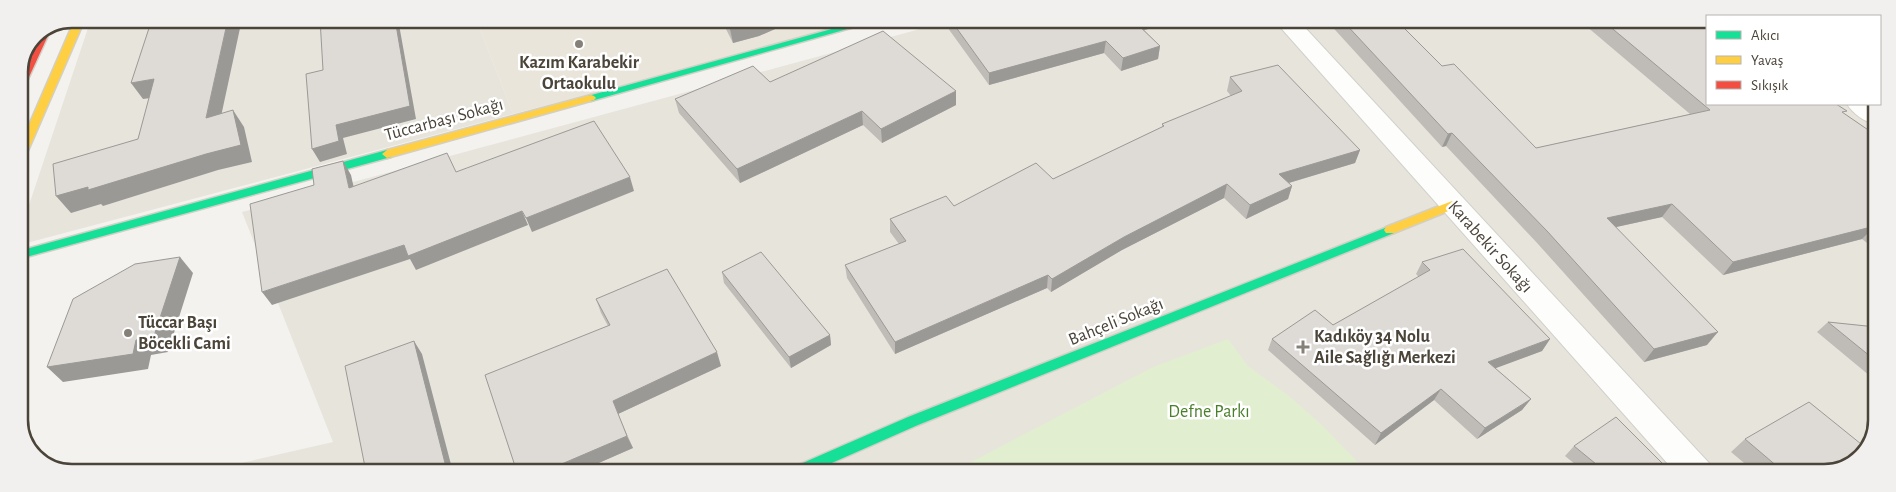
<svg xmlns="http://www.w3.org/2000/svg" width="1896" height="492" font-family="'Alegreya Sans',sans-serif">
  <rect width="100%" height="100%" fill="#f4f2ee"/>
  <path fill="#e7e4dc" d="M91,19H476L513,114L19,245V235Z
    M957,19L1707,20V104H1877L1876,431L1857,462L1825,473L202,472L333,442L242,212Z"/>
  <path fill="#eae5da" d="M476,19H824L831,31L513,114Z"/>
  <path fill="#e1eecf" d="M1228,339L1248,366L1289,396L1323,426L1368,473H950L1153,367Z"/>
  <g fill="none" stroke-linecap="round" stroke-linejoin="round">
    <g stroke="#d2d0cb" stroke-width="2">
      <path id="street" d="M1273,19H1297L1709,463L1713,473H1676Z
        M1847,104H1875L1877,125C1865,122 1853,114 1847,104Z"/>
    </g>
    <g stroke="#d3cfc5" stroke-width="3">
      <path id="fast" d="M868,19H883L591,101L586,98L588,96Z
        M387,150L391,151L392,154L391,157L19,259V251Z
        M1390,226L1394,227L1396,230L1394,233L918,425L809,473H787L789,469L908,417Z"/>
    </g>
    <g stroke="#d3cfc5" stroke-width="3">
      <path id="slow" d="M75,19H85L24,160L19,164V148Z
        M591,95L594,96L596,98L594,100L387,158L382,154L387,150Z
        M1452,201L1456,202L1457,205L1456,208L1394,233H1386L1384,230L1386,227Z"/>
    </g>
    <g stroke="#d3cfc5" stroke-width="3">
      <path id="jam" d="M50,28L51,29L24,88L19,91V78L40,31Z"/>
    </g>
    <use href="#street" fill="#fdfdfc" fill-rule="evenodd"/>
    <use href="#fast" fill="#16e098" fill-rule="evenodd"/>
    <use href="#slow" fill="#ffcf43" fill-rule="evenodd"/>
    <use href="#jam" fill="#f24e42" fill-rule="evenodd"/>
  </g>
  <path fill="#bfbcb8" d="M721,19H798L759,36L733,43Z
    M945,19H1189L1144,30L1160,46L1158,59L1121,71L1104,53L989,85L945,24Z
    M1326,20H1396L1442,66L1536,148L1690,114L1579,20H1707L1877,136L1876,250L1862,239L1723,275L1662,217L1616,227L1707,345L1644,362L1538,244L1446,146L1442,147Z
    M1230,77L1360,150L1355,163L1289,183L1292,186L1288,199L1246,219L1224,198L1122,250L1051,292L1047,288L895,354L847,278L845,265L899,244L890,232V219L954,206L1053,179L1162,127V124L1231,96L1227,91Z
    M770,82L956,91V105L882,143L863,125L740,183L679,113L675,99Z
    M1422,262L1550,339L1542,351L1495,368L1531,399L1522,410L1477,439L1434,400L1375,445L1268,350L1272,339L1333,325L1419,277L1416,274Z
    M722,272L830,335L831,345L791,368L724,283Z
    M596,299L721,366L618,414L633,448L578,472H517L608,326L601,313Z
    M1828,322L1876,327V381L1817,332Z
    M1745,439L1825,473H1756L1731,452Z
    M1574,446L1672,473H1586L1565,456Z"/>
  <path fill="#9b9996" d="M228,19H242L217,135L206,118Z
    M395,19H398L416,119L343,138L347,154L320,162L312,149Z
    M764,19H798L759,36L733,43L730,29Z
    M1140,19H1188L1132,33L1134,21Z
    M1106,41L1104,53L989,85V73Z
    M1160,46L1158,59L1121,71L1123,58Z
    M154,79L166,96L143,99L131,83Z
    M956,91V105L882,143L881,129Z
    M233,110L244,127L252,162L218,170L103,206L101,204L71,213L56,196Z
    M862,111L863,125L740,183L737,169Z
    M1452,133L1446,146L1442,147L1448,134Z
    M1360,150L1355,163L1275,187L1279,174Z
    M343,161L351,175L357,202L349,188Z
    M630,177L634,191L532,232L526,218Z
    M1227,184L1224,198L1122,250L1051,292L1052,279L1124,237Z
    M1292,186L1288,199L1246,219L1250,205Z
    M1672,204L1662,217L1598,231L1607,218Z
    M522,211L528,225L416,270L410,259L272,305L262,292L404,245Z
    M1875,226L1862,239L1723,275L1733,262Z
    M180,257L193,273L168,352L151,355L148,369L63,382L47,367L136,340Z
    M1048,275L1047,288L895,354V342Z
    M1718,332L1707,345L1644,362L1654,349Z
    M830,335L831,345L791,368L789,357Z
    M1550,339L1542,351L1480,374L1488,362Z
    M414,341L422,354L453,472H433Z
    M717,352L721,366L618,414L613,401Z
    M1441,389L1434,400L1375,445L1381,433Z
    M1531,399L1522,410L1477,439L1485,428Z
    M627,436L633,448L578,472H543Z"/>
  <path fill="#dedbd6" stroke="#9b9996" d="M152,19H228L206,118L233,110L241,145L206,154L88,190V187L56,196L53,164L138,139L154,79L131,83Z
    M320,19H395L410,106L336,125L339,141L312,149L306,74L323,70Z
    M725,19H764L757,22L730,29Z
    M950,19H1140L1134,21L1160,46L1123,58L1106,41L989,73Z
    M1342,20H1396L1442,66L1454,64L1536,148L1710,110L1602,20H1707V104H1836L1847,111L1842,112L1877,136V227L1875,226L1733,262L1672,204L1607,218L1718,332L1654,349L1547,231L1452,133L1448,134Z
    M883,31L956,91L881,129L862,111L737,169L675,99L753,66L770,82Z
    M1278,65L1360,150L1279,174L1292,186L1250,205L1227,184L1124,237L1052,279L1048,275L895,342L845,265L906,241L890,219L946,196L954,206L1036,163L1053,179L1164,126L1162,124L1242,91L1230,77Z
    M594,121L630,177L526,218L522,211L408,256L404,245L262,292L250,204L314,185L312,169L343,161L349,188L447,153L456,172Z
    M1463,249L1550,339L1488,362L1531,399L1485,428L1441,389L1381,433L1272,339L1315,310L1333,325L1430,270L1422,262Z
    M761,252L830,335L789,357L722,272Z
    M180,257L154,336L136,340L133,354L47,367L73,299L135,264Z
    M667,269L717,352L613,401L627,436L543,472H517L485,375L610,325L596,299Z
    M1828,322L1876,327V361Z
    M414,341L446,467L433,472H366L345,366Z
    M1809,402L1866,448L1857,462L1825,473H1785L1745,439Z
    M1616,417L1672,473H1607L1574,446Z"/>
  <g fill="#868178" stroke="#fff" stroke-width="2">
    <circle cx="579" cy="44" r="5"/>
    <circle cx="128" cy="333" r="5"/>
    <path d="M1300.5 339.5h5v5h5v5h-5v5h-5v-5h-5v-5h5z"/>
  </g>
  <g text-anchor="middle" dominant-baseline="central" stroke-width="5" stroke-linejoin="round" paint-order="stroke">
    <g font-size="18" font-weight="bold" fill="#4b4439" stroke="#fff" text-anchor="start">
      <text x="579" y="63" text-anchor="middle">Kazım Karabekir<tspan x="579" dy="21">Ortaokulu</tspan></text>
      <text x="138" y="323">Tüccar Başı<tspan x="138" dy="21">Böcekli Cami</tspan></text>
      <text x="1314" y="337">Kadıköy 34 Nolu<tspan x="1314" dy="21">Aile Sağlığı Merkezi</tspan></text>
    </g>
    <g font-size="18" fill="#4b4439" stroke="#fff">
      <text transform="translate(444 120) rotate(-15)">Tüccarbaşı Sokağı</text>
      <text transform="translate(1490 247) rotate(48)">Karabekir Sokağı</text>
      <text transform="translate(1116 322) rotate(-22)">Bahçeli Sokağı</text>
    </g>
    <g font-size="18" fill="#4a7f2a" stroke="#fff">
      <text x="1209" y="412">Defne Parkı</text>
    </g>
  </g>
  <path d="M0 0H1896V492H0ZM72 28H1824A44 44 0 0 1 1868 72V420A44 44 0 0 1 1824 464H72A44 44 0 0 1 28 420V72A44 44 0 0 1 72 28Z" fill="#f1f0ef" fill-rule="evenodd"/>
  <path fill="none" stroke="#4b4439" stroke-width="2.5" d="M72 28H1824A44 44 0 0 1 1868 72V420A44 44 0 0 1 1824 464H72A44 44 0 0 1 28 420V72A44 44 0 0 1 72 28Z"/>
  <rect x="1706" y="15" width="175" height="90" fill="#ffffff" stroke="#b7b4b0"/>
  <rect x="1716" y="31" width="25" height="8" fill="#16e098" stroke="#b7b4b0"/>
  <text x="1751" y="40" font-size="15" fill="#4b4439">Akıcı</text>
  <rect x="1716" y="56" width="25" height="8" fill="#ffcf43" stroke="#b7b4b0"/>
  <text x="1751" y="65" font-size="15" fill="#4b4439">Yavaş</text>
  <rect x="1716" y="81" width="25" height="8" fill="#f24e42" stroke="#b7b4b0"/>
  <text x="1751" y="90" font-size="15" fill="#4b4439">Sıkışık</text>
</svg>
